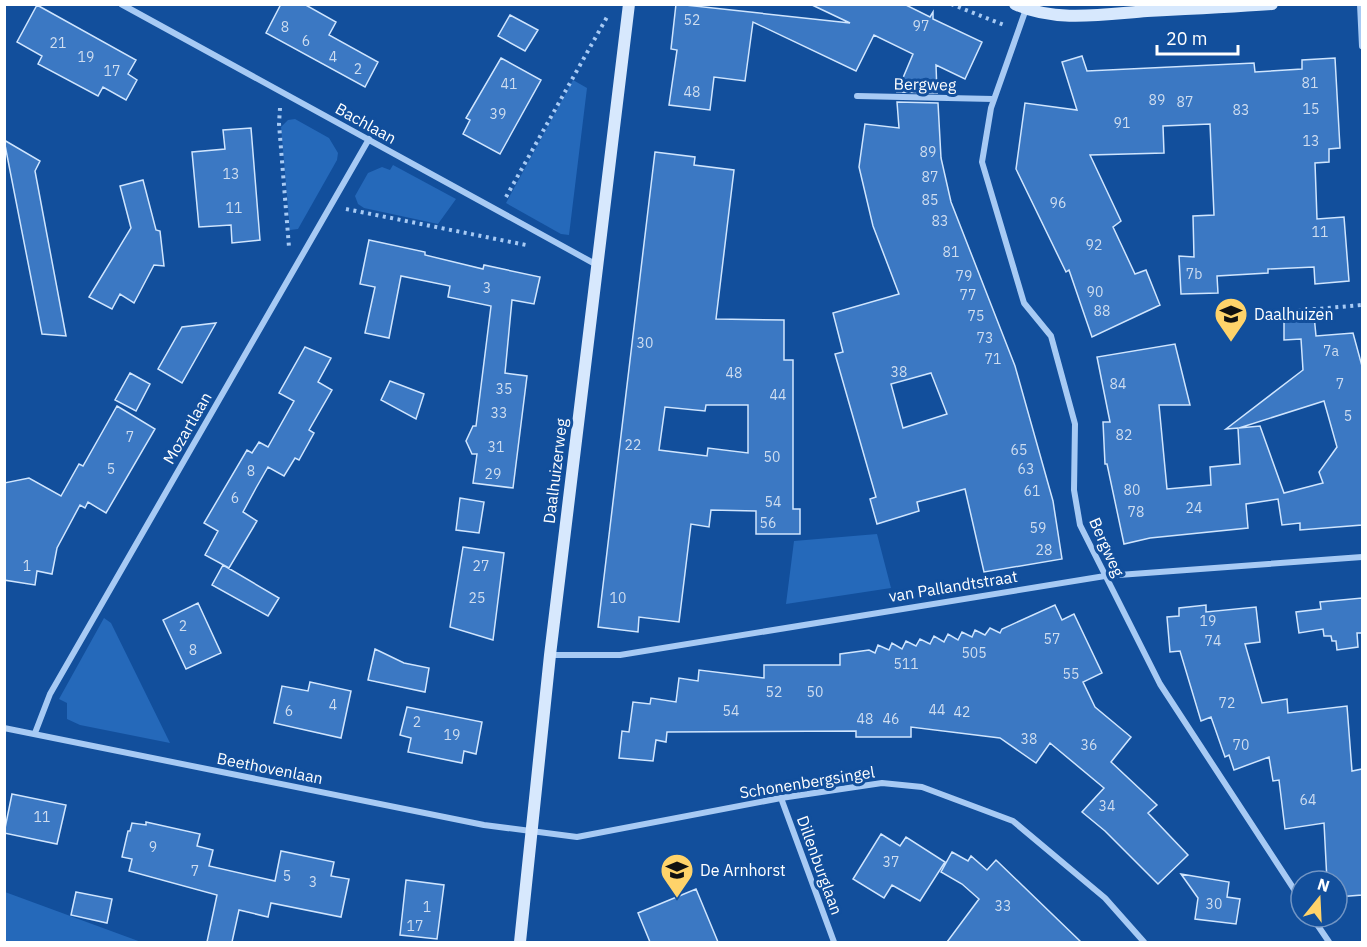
<svg xmlns="http://www.w3.org/2000/svg" width="1367" height="947" font-family="'IBM Plex Sans',sans-serif">
  <rect width="100%" height="100%" fill="#124f9c"/>
  <path fill="#2569ba" d="M573,80L587,88L569,235L561,234L506,203Z
    M295,119L329,138L338,153L337,160L298,229L290,230L281,127L288,120Z
    M393,165L456,199L438,224L364,208L358,204L355,196L368,173L382,167L390,170Z
    M877,534L891,588L786,604L794,541Z
    M104,618L111,623L170,743L80,725L67,719V703L59,699Z
    M5,891V892L141,942H5Z"/>
  <path fill="#3b78c3" stroke="#cfe5fe" stroke-width="1.5" fill-rule="evenodd" d="M281,4H304L336,22L329,35L378,62L365,87L266,33Z
    M676,4L850,23L810,4H904L930,17L933,12V19L982,42L965,79L936,65L937,93L897,92L913,54L874,35L856,71L753,22L745,81L714,77L710,110L669,105L677,50L671,49Z
    M37,5L136,60L128,74L137,80L126,100L103,87L98,96L38,64L42,56L17,42Z
    M510,15L538,30L525,51L498,36Z
    M1082,56L1087,71L1254,63L1255,72L1302,69V60L1335,58L1340,148L1329,149V162L1315,163L1317,219L1344,217L1349,281L1315,284L1314,267L1268,269V273L1217,276L1218,293L1181,294L1179,256L1194,257L1193,216L1214,215L1210,124L1163,126L1164,153L1090,155L1121,221L1113,227L1135,274L1146,270L1160,305L1092,337L1069,270L1066,272L1016,169L1025,103L1077,110L1062,62Z
    M501,58L541,80L500,154L463,134L470,120L466,118Z
    M897,102L938,103L941,158L951,202L1015,366L1053,501L1062,559L984,572L965,489L917,502L919,511L877,524L870,499L876,497L835,354L843,352L833,313L899,294L873,226L859,167L865,124L899,128ZM931,373L947,414L903,428L891,384Z
    M251,128L260,240L232,243L231,225L199,227L192,152L225,149L223,130Z
    M4,140L40,161L35,171L66,336L42,334Z
    M655,152L695,157L694,165L734,170L716,319L784,320V360H793V509H800V534H756V511L711,510L709,527L691,524L679,622L639,617L638,632L598,627ZM706,405H748V453L708,448L707,456L659,450L665,407L705,411Z
    M143,180L156,230L160,231L164,266L154,265L134,303L120,294L112,309L89,297L131,228L120,186Z
    M369,240L425,252V255L483,269L484,265L540,277L534,304L512,300L505,373L527,376L513,488L473,483L477,454H472L466,441L473,426H476L491,306L448,297L450,286L401,276L389,338L365,333L375,287L360,284Z
    M1314,315L1316,336L1353,333L1362,366V525L1300,530V523L1282,525L1278,499L1246,504L1248,528L1150,538L1124,544L1107,464H1105L1103,422H1110L1097,357L1175,344L1190,405H1159L1167,489L1211,485L1210,467L1240,464L1238,428L1226,429L1303,370L1301,339L1284,340V317ZM1324,401L1337,447L1319,472L1323,483L1284,493L1260,426L1239,428Z
    M216,323L182,383L158,369L182,327Z
    M305,347L331,358L318,382L332,390L309,430L314,433L299,460L295,458L284,476L268,467L256,488L243,512L257,521L229,568L205,555L218,531L204,523L247,450L252,453L259,442L268,447L294,401L279,393Z
    M130,373L150,384L136,411L115,400Z
    M390,381L424,394L416,419L381,400Z
    M117,406L155,429L106,513L88,502L85,508L80,505L57,548L52,574L37,571L35,585L4,580V483L29,478L61,496L79,464L83,466Z
    M460,498L484,502L479,533L456,530Z
    M463,547L504,553L493,640L450,627Z
    M223,565L279,598L268,616L212,585Z
    M1362,598V633H1357L1358,647L1337,650L1336,641H1332L1331,636H1324L1323,629L1299,633L1296,612L1321,609L1320,602Z
    M198,603L221,653L186,669L163,620Z
    M1055,605L1062,620L1074,614L1102,673L1083,682L1095,707L1131,737L1111,762L1157,805L1148,813L1188,855L1158,884L1105,831L1082,812L1104,788L1050,743L1036,763L1000,738L911,727V737H856V731L667,732L666,742L656,740L653,761L619,758L622,731L629,732L633,702L650,704L651,698L676,702L679,678L698,681L699,670L764,678V665H840V654L869,650L875,653L878,645L889,650L892,643L902,649L906,641L916,646L920,639L930,644L934,636L944,642L948,634L958,640L962,632L972,637L975,630L985,635L990,628L1000,633L1002,629Z
    M1206,605V612L1256,607L1260,642L1245,644L1262,703L1287,699L1288,713L1347,706L1352,771L1362,769V895L1337,897V881H1327L1324,823L1285,829L1279,780L1273,781L1269,757L1234,770L1229,755L1225,757L1211,717L1201,721L1180,651L1170,652L1167,617L1179,616V608Z
    M375,649L404,663L429,668L425,692L368,680Z
    M310,682L351,691L341,738L274,723L282,686L308,691Z
    M407,707L482,722L476,754L464,751L462,763L408,752L411,738L400,735Z
    M12,794L66,805L57,844L4,833Z
    M146,822L200,834L197,846L213,850L209,866L275,881L281,851L334,862L331,876L349,879L341,917L271,903L268,917L239,910L232,942H207L217,895L129,871L132,859L122,857L128,831H130L132,823L146,825Z
    M881,834L900,846L906,837L945,862L920,901L892,885L884,898L853,879Z
    M952,852L968,861L971,856L987,870L996,860L1081,942H947L979,899L962,884L941,872Z
    M1181,874L1229,882L1227,897L1240,899L1236,924L1195,919L1198,898Z
    M406,880L444,885L437,939L400,935Z
    M696,889L718,942H650L638,913Z
    M76,892L112,899L107,923L71,915Z"/>
  <g fill="none" stroke-linecap="round" stroke-linejoin="round">
    <path stroke="#a7caf4" stroke-width="4" stroke-dasharray="3 4.5" stroke-linecap="butt" d="M951,4L1004,25
      M280,108L279,124L289,247
      M506,197L607,17
      M346,209L526,245
      M1283,312L1362,305"/>
    <path stroke="#a7caf4" stroke-width="6" d="M121,4L597,265
      M1360,4L1362,46
      M1026,9L991,108L982,162L1024,303L1051,336L1075,424L1074,490L1080,525L1160,684L1301,900
      M857,96L993,99
      M550,655H620L1105,576L1362,557
      M4,728L484,825L577,837L781,798L882,783L922,787L1013,821L1105,898L1144,942
      M35,733L50,694L369,139
      M781,798L834,942
      M1312,917L1329,942"/>
    <path stroke="#d7e8fd" stroke-width="12" d="M1015,4C1054,23 1106,14 1147,11C1189,9 1230,7 1272,4
      M520,942L550,655L629,4"/>
  </g>
  <defs>
    <g id="school-pin" transform="scale(1.725)"><path d="M0 17L-7.5 6A9.5 9.5 0 1 1 7.5 6Z" fill="#ffd36a" stroke="#124f9c"/><path d="M0-5L7-2L0 1L-7-2ZM-4 1L0 2.5L4 1V4Q0 6-4 4Z" fill="#111"/></g>
  </defs>
  <g fill-rule="evenodd">
    <use href="#school-pin" x="1231" y="314"/>
    <use href="#school-pin" x="677" y="870"/>
  </g>
  <g text-anchor="middle" dominant-baseline="central" stroke-width="6" stroke-linejoin="round" paint-order="stroke">
    <g font-size="14" fill="#ceddf0">
      <text x="692" y="20">52</text>
      <text x="921" y="26">97</text>
      <text x="285" y="27">8</text>
      <text x="306" y="41">6</text>
      <text x="58" y="43">21</text>
      <text x="86" y="57">19</text>
      <text x="333" y="57">4</text>
      <text x="358" y="69">2</text>
      <text x="112" y="71">17</text>
      <text x="1310" y="83">81</text>
      <text x="509" y="84">41</text>
      <text x="692" y="92">48</text>
      <text x="1157" y="100">89</text>
      <text x="1185" y="102">87</text>
      <text x="1311" y="109">15</text>
      <text x="1241" y="110">83</text>
      <text x="498" y="114">39</text>
      <text x="1122" y="123">91</text>
      <text x="1311" y="141">13</text>
      <text x="928" y="152">89</text>
      <text x="231" y="174">13</text>
      <text x="930" y="177">87</text>
      <text x="930" y="200">85</text>
      <text x="1058" y="203">96</text>
      <text x="234" y="208">11</text>
      <text x="940" y="221">83</text>
      <text x="1320" y="232">11</text>
      <text x="1094" y="245">92</text>
      <text x="951" y="252">81</text>
      <text x="1194" y="274">7b</text>
      <text x="964" y="276">79</text>
      <text x="487" y="288">3</text>
      <text x="1095" y="292">90</text>
      <text x="968" y="295">77</text>
      <text x="1102" y="311">88</text>
      <text x="976" y="316">75</text>
      <text x="985" y="338">73</text>
      <text x="645" y="343">30</text>
      <text x="1331" y="351">7a</text>
      <text x="993" y="359">71</text>
      <text x="899" y="372">38</text>
      <text x="734" y="373">48</text>
      <text x="1118" y="384">84</text>
      <text x="1340" y="384">7</text>
      <text x="504" y="389">35</text>
      <text x="778" y="395">44</text>
      <text x="499" y="413">33</text>
      <text x="1348" y="416">5</text>
      <text x="1124" y="435">82</text>
      <text x="130" y="437">7</text>
      <text x="633" y="445">22</text>
      <text x="496" y="447">31</text>
      <text x="1019" y="450">65</text>
      <text x="772" y="457">50</text>
      <text x="111" y="469">5</text>
      <text x="1026" y="469">63</text>
      <text x="251" y="471">8</text>
      <text x="493" y="474">29</text>
      <text x="1132" y="490">80</text>
      <text x="1032" y="491">61</text>
      <text x="235" y="498">6</text>
      <text x="773" y="502">54</text>
      <text x="1194" y="508">24</text>
      <text x="1136" y="512">78</text>
      <text x="768" y="523">56</text>
      <text x="1038" y="528">59</text>
      <text x="1044" y="550">28</text>
      <text x="27" y="566">1</text>
      <text x="481" y="566">27</text>
      <text x="477" y="598">25</text>
      <text x="618" y="598">10</text>
      <text x="1208" y="621">19</text>
      <text x="183" y="626">2</text>
      <text x="1052" y="639">57</text>
      <text x="1213" y="641">74</text>
      <text x="193" y="650">8</text>
      <text x="974" y="653">505</text>
      <text x="906" y="664">511</text>
      <text x="1071" y="674">55</text>
      <text x="774" y="692">52</text>
      <text x="815" y="692">50</text>
      <text x="1227" y="703">72</text>
      <text x="333" y="705">4</text>
      <text x="937" y="710">44</text>
      <text x="289" y="711">6</text>
      <text x="731" y="711">54</text>
      <text x="962" y="712">42</text>
      <text x="865" y="719">48</text>
      <text x="891" y="719">46</text>
      <text x="417" y="722">2</text>
      <text x="452" y="735">19</text>
      <text x="1029" y="739">38</text>
      <text x="1089" y="745">36</text>
      <text x="1241" y="745">70</text>
      <text x="1308" y="800">64</text>
      <text x="1107" y="806">34</text>
      <text x="42" y="817">11</text>
      <text x="153" y="847">9</text>
      <text x="891" y="862">37</text>
      <text x="195" y="871">7</text>
      <text x="287" y="876">5</text>
      <text x="313" y="882">3</text>
      <text x="1214" y="904">30</text>
      <text x="1003" y="906">33</text>
      <text x="427" y="907">1</text>
      <text x="415" y="926">17</text>
    </g>
    <g font-size="16" fill="#fff" stroke="#124f9c">
      <text transform="translate(925 84) rotate(1)">Bergweg</text>
      <text transform="translate(366 123) rotate(29)">Bachlaan</text>
      <text transform="translate(187 428) rotate(-60)">Mozartlaan</text>
      <text transform="translate(555 471) rotate(-83)">Daalhuizerweg</text>
      <text transform="translate(1107 547) rotate(66)">Bergweg</text>
      <text transform="translate(953 586) rotate(-9)">van Pallandtstraat</text>
      <text transform="translate(270 768) rotate(11)">Beethovenlaan</text>
      <text transform="translate(807 782) rotate(-9)">Schonenbergsingel</text>
      <text transform="translate(820 865) rotate(70)">Dillenburglaan</text>
    </g>
    <g font-size="16" fill="#fff" stroke="#124f9c" text-anchor="start">
      <text x="1254" y="314">Daalhuizen</text>
      <text x="700" y="870">De Arnhorst</text>
    </g>
  </g>
  <rect width="1367" height="947" fill="none" stroke="#ffffff" stroke-width="12"/>
  <g transform="translate(1319 899) rotate(18)"><circle r="28" fill="#124f9c" stroke="#7195c4" stroke-width="1.5"/>
  <path d="M0-4.5L10 22L0 15L-10 22Z" fill="#ffd36a"/>
  <text y="-9" font-size="16" font-weight="bold" text-anchor="middle" fill="#ffffff">N</text>
  </g>
  <path d="M1157 45v9h81v-9" fill="none" stroke="#ffffff" stroke-width="3"/>
  <text x="1166" y="45" font-size="18" fill="#ffffff" stroke="#124f9c" stroke-width="4.5" paint-order="stroke">20 m</text>
</svg>
